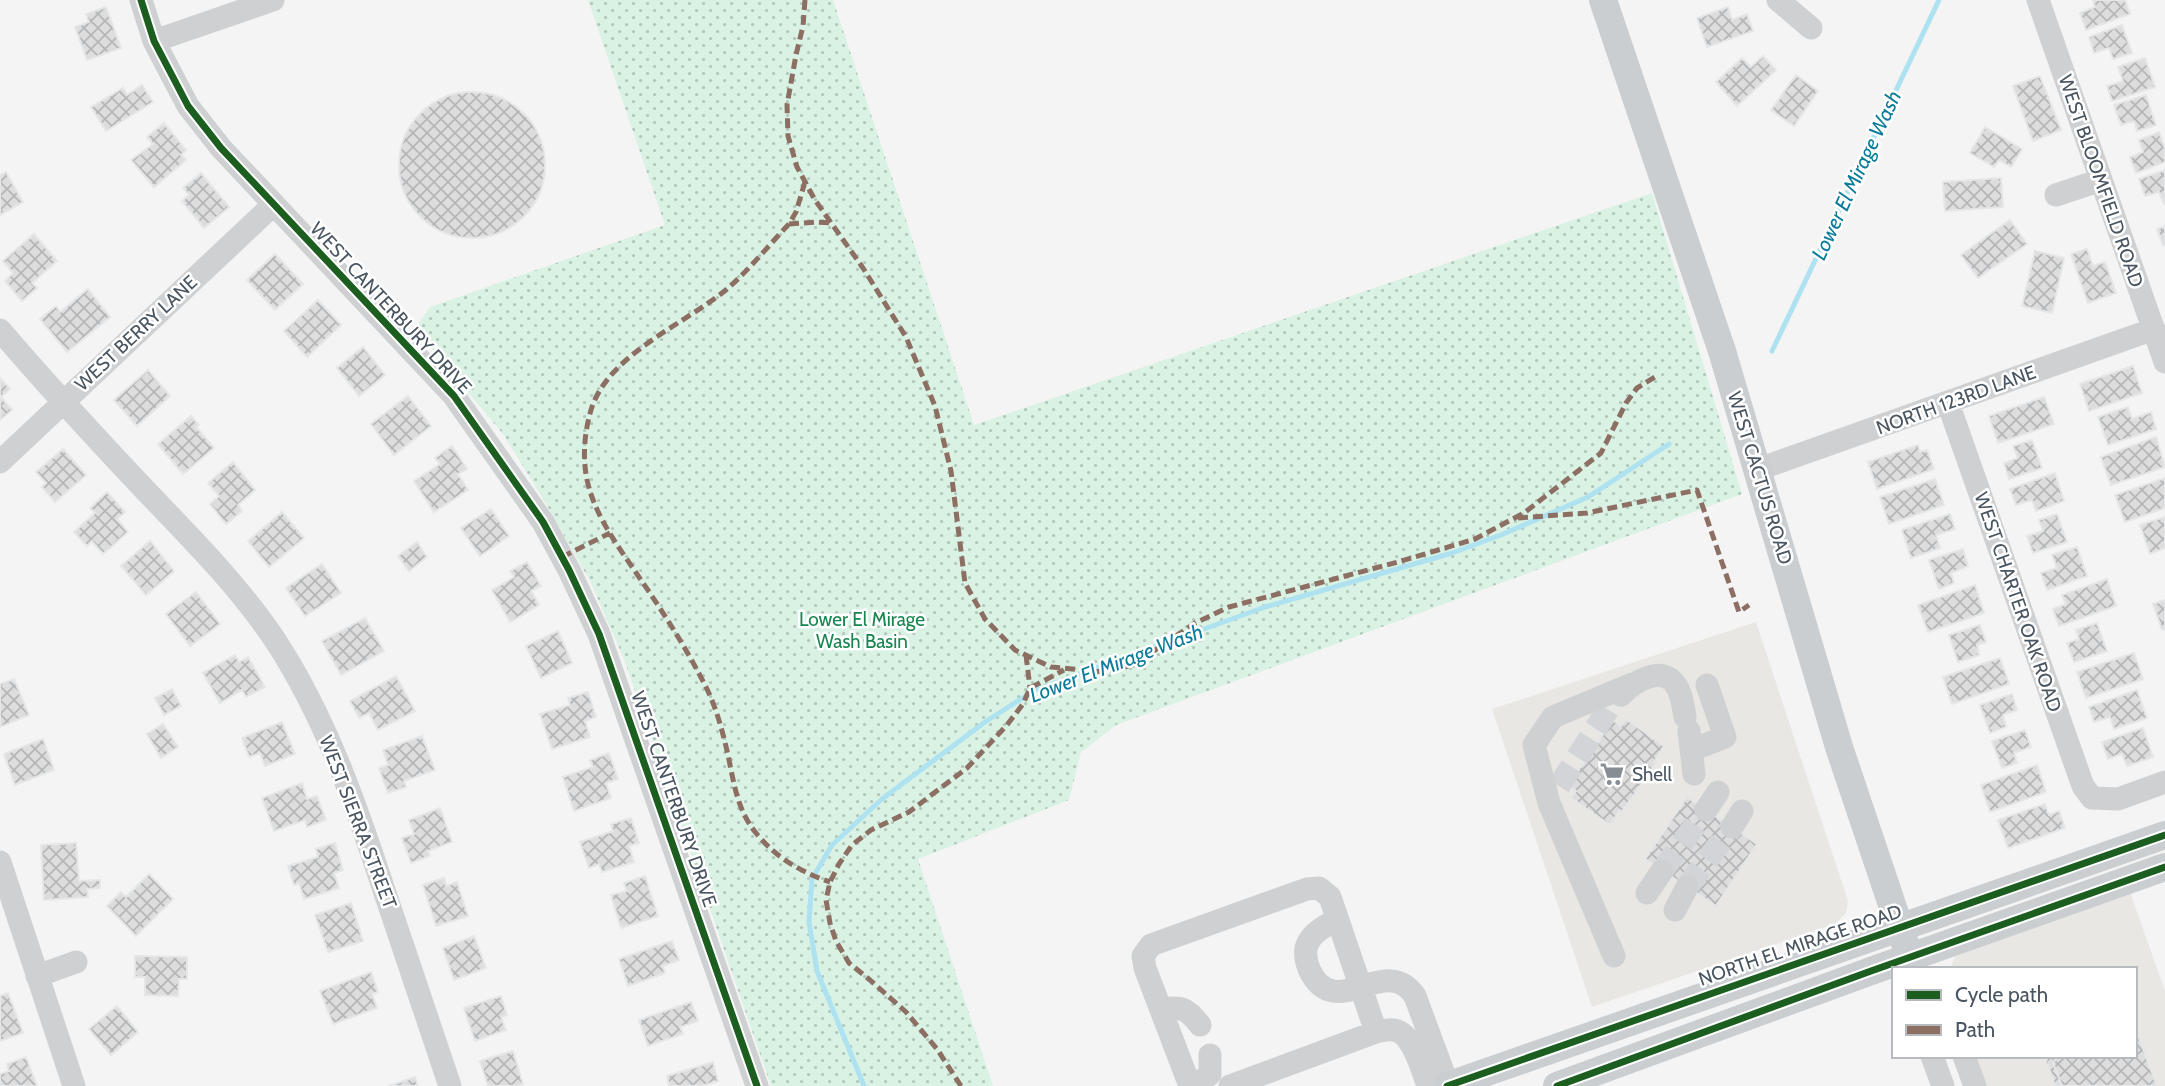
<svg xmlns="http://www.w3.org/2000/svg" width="2165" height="1086" font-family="Cabin,sans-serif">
  <defs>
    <pattern id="park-dots" width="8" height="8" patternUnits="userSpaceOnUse" patternTransform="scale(1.75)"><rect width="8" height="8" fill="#d9f2e3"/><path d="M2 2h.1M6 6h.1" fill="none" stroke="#b2c7bb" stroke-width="1.8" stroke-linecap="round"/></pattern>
    <pattern id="building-cross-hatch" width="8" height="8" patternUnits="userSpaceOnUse" patternTransform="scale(1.75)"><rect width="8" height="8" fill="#ddddde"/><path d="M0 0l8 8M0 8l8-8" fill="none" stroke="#b5b6b7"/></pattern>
  </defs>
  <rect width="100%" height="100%" fill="#f4f4f4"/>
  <path fill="#e8e7e3" d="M1756,622L1848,901L1846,913L1835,924L1592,1007L1492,709Z
    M2130,892L2165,991V1086H1986L1976,1056H2135V969H1950L1955,957L1963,952Z"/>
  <path fill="url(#park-dots)" d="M588,0H833L974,425L1652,193L1742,494L1116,725L1081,752L1069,800L918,859L993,1086H771L624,659L590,581L542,497L503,434L415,329L430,307L665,225Z"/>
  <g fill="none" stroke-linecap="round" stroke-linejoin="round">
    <path stroke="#aee2f0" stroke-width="5" d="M1772,351L1939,0
      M864,1086L817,971L809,922L812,879L832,845L882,799L985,722L1035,690L1265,607L1452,553L1501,535L1588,497L1669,444"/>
  </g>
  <path fill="url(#building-cross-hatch)" stroke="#e5e6e7" stroke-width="2" d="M2093,0H2125L2130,14L2086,30L2080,13L2095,7Z
    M106,7L121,48L87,60L75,27L89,22L86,14Z
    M1728,7L1732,20L1747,14L1753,31L1707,47L1697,18Z
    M2122,25L2132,53L2113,59L2109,48L2094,53L2089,37Z
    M1763,56L1776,70L1737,106L1716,82L1742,58L1751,67Z
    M2145,58L2155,87L2112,101L2107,86L2123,81L2118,67Z
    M1796,75L1818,91L1794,126L1771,110Z
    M2040,76L2061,130L2033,141L2013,86Z
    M142,85L153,102L106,131L91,107L123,88L127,95Z
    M399 165a73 73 0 1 1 146 0a73 73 0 1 1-146 0Z
    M2146,95L2156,125L2137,131L2134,121L2121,125L2114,105Z
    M164,123L186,150L181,155L186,160L154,187L131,160L153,144L147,137Z
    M1985,127L2022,149L2011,167L1999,160L1994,167L1970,153Z
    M2159,132L2165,149V162L2136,173L2130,157L2143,152L2139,140Z
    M2165,170V204H2164L2159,192L2145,196L2139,179Z
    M6,172L23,202L0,215V175Z
    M201,173L229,207L204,228L182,201L189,195L183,188Z
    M2001,178L2003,207L1945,211L1943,182Z
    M2010,220L2027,244L1978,278L1961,255Z
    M2165,226V245H2163L2157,229Z
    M34,234L57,261L32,283L37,288L22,301L5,281L13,273L3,261Z
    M2087,249L2093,266L2105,262L2116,293L2088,303L2071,254Z
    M2035,251L2064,258L2052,313L2022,306Z
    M275,254L303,284L275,310L247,280Z
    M88,289L110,317L67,352L40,319L56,306L60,312Z
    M318,300L341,325L307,357L284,331Z
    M363,347L385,375L359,396L337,368Z
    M2133,366L2142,393L2089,411L2080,384Z
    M148,370L170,396L137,426L114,400Z
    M0,378L10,389L1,397L12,410L0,420Z
    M408,396L431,426L394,455L371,424Z
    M2044,397L2054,424L1998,443L1989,416Z
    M2128,407L2132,419L2151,412L2156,429L2108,445L2098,417Z
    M191,416L199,425L196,427L214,448L183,474L158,444Z
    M2156,437L2165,467L2111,485L2101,457Z
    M2032,440L2042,468L2009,479L2004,463L2018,458L2013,446Z
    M1918,445L1920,452L1927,450L1934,469L1877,489L1868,462Z
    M452,446L467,469L458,474L468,490L434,512L414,481L440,464L435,458Z
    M63,449L86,475L55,502L42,487L46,483L36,472Z
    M233,462L255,490L238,505L242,511L226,524L210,504L219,496L208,483Z
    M2055,473L2064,501L2036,511L2032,500L2016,505L2010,489Z
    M2165,478V508L2125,522L2115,495Z
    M1935,479L1944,505L1889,524L1880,497Z
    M107,492L125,512L117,519L128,532L103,554L92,541L87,546L74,532L95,513L90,508Z
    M491,509L509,536L480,556L461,528Z
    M282,512L304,538L269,567L248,541Z
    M1950,514L1955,529L1936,535L1940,548L1911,558L1902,530Z
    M2057,514L2067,542L2033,553L2027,536L2043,531L2039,520Z
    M2165,517V548L2150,554L2140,525Z
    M150,541L174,571L146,595L121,566Z
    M417,542L427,557L409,571L398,556Z
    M2077,547L2087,576L2047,590L2041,573L2057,568L2052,555Z
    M1963,549L1968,566L1951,573L1954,583L1939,589L1929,560Z
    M527,562L541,586L531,591L539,605L510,622L492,590L514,577L510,571Z
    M322,564L341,593L305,616L286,588Z
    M2107,579L2116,606L2059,626L2053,609L2066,604L2062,595Z
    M1975,585L1984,613L1928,632L1918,605Z
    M196,592L220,624L190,646L166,614Z
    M2165,600V629L2162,630L2153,604Z
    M365,618L384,651L341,675L322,641Z
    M2097,623L2107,651L2074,662L2067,643L2079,639L2076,630Z
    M1980,625L1986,642L1977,645L1979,655L1958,662L1949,635Z
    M558,631L572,663L541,678L526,646Z
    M2134,653L2143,679L2086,698L2077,672Z
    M235,655L239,662L248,657L265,687L246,697L242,690L220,703L203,673Z
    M2000,658L2009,684L1952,704L1943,677Z
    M396,676L415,711L378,730L369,713L359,718L350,701Z
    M14,679L29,715L0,727V684Z
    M172,689L181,706L164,715L155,698Z
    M2137,690L2147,718L2114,729L2110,717L2094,722L2089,707Z
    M588,692L596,717L585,721L590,737L552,749L540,714L570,705L568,698Z
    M2012,694L2017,710L2003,715L2006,727L1990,733L1980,705Z
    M1626,719L1664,746L1654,762L1656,763L1622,812L1620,810L1610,825L1571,798L1576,791L1568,785L1613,720L1621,726Z
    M282,722L295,754L265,766L260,753L249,757L242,738Z
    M163,724L178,747L161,758L147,734Z
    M2143,728L2153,757L2127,766L2122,754L2108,759L2102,742Z
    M2025,730L2031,747L2014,753L2017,763L2002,768L1992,741Z
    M422,736L435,770L404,781L406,787L388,793L379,768L388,765L383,750Z
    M43,739L54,770L15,785L4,754Z
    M609,753L618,779L606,783L611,798L574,811L563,777L593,767L590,760Z
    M2037,765L2046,792L1990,812L1981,785Z
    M302,783L307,799L317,796L326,820L307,827L305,820L274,831L262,798Z
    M1687,797L1757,844L1716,906L1645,859Z
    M2045,804L2049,815L2059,811L2065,828L2008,848L1998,820Z
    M440,808L452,842L428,851L430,856L411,863L402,838L414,834L409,820Z
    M631,818L639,843L629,846L634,862L602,872L599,864L589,868L580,842L613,831L611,824Z
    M76,843L79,881L100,880V888L87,889L88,897L44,900L41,845Z
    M335,843L343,870L334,873L339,888L304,899L299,883L294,885L288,866L318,857L316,849Z
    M149,874L173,899L136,936L107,906L121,892L126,897Z
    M645,876L658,916L621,928L611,895L627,891L624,883Z
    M444,878L446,886L457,882L468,916L436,926L423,885Z
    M351,903L363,941L328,952L315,915Z
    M474,936L486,968L454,980L443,948Z
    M672,941L679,960L663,966L665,973L628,986L619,959Z
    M135,956L187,957V979H179L178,996L145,995V977H135Z
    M371,972L378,992L372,994L377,1008L333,1024L320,991Z
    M8,993L23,1033L0,1041V996Z
    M501,996L507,1015L501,1017L506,1030L475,1041L464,1008Z
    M691,1002L698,1021L680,1027L683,1034L648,1046L639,1020Z
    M117,1006L138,1032L111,1055L89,1029Z
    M2135,1027L2157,1086H2062L2053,1063L2058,1056H2135Z
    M513,1051L523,1084L517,1086H488L480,1061Z
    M2048,1056H2058L2053,1063L2062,1086H2055L2048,1065L2045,1064Z
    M26,1057L37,1086H0V1074L9,1071L7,1064Z
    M713,1062L718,1081L702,1086H669L667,1076Z
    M415,1077L418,1086H389Z"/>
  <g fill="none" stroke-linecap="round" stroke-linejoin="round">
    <path stroke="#d2d4d7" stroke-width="23" stroke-dasharray="23 11" stroke-linecap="butt" d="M1559,786L1609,708
      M1662,871L1706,810
      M1687,887L1732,827"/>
    <path stroke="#ced0d2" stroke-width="23" d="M141,0L154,41L188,106L221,148L454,396L543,522L569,570L599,634L757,1086
      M1778,0L1811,28
      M2038,0L2165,362
      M154,41L273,0
      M2056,195L2101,180
      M0,330C47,385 96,438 146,491C192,539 240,587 277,643C326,719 356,805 384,890C406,955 428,1021 450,1086
      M1948,403L2083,786L2092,798L2118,799L2165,782
      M0,462L273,205
      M1759,469L2154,329
      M1621,695C1633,683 1661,664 1675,684C1682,693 1683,706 1685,717
      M1689,731L1694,774
      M1692,750L1725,737L1707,685
      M1706,810L1718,792
      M1732,827L1742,811
      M0,862L74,1086
      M1647,893L1662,871
      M1675,910L1687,887
      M1337,920C1326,925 1313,932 1308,943C1304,950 1306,961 1309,969C1335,1026 1385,951 1415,996L1448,1085
      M1614,956L1549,803L1534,745L1553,717L1632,684
      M37,976L76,962
      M1161,1009C1181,1006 1187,1008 1200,1025
      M1932,1056L1943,1086
      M1964,1056L1975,1086
      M1190,1086L1145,968L1143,956L1151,945L1307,889L1319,888L1330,897L1376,1032
      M1195,1086L1210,1074V1055
      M1230,1086L1376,1032C1381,1031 1388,1029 1393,1030C1413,1032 1422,1070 1428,1086"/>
    <path stroke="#caced1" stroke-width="28" d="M1603,0L1722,351L1839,747L1910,958
      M1447,1086L2165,835
      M1557,1086L1871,971L2165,867"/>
    <path stroke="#8d6e63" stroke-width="5" stroke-dasharray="10 5" stroke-linecap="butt" d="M805,0L803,26L796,55L787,105L788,136L797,167L815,200L863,268L906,337L935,406L951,471L965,583L985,619L1015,650L1051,667L1104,672L1133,665L1195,623L1229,607L1398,562L1475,539L1524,513L1601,453L1626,403L1637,388L1655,377
      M805,182L796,212L789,224C769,245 749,270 727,289C684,325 608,354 591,410C584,434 582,460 588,484C597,520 621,550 641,580C665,615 688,651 707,689C717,710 723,733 728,755C734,783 737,810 756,833C776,858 801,872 830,882
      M789,224L816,222L832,223
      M1518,518L1587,513L1697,490L1739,612L1749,605
      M562,557L610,533
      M1026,655L1030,688
      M961,1086L937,1049L906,1012L870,980L849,963L836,941L830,923L826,900L830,882L839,864L852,845L871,830L909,812L967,768L1007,725L1023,704L1030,688L1064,670"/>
    <g stroke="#fff" stroke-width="11">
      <path id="cycleway" d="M141,0L154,41L188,106L221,148L454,396L543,522L569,570L599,634L757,1086
        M1447,1086L2165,835
        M1557,1086L1871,971L2165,867"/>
    </g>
    <use href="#cycleway" stroke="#1b5e20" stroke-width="7"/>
  </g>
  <defs>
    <g id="supermarket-bare" transform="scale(1.89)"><path d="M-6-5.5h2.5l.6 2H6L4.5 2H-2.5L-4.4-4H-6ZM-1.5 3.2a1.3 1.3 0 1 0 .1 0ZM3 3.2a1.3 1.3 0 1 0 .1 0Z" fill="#868d94" stroke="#fff" stroke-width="2.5" paint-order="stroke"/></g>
  </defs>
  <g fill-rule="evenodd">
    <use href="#supermarket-bare" x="1612" y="774"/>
  </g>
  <g text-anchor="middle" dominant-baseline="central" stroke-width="5" stroke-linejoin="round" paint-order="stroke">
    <g font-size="19" fill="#4a5661" stroke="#fff">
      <text transform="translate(2101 181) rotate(71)">WEST BLOOMFIELD ROAD</text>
      <text transform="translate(391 308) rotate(47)">WEST CANTERBURY DRIVE</text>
      <text transform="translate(136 333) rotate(-43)">WEST BERRY LANE</text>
      <text transform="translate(1956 400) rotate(-20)">NORTH 123RD LANE</text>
      <text transform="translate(1760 478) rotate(73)">WEST CACTUS ROAD</text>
      <text transform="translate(2018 602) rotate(71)">WEST CHARTER OAK ROAD</text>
      <text transform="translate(674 799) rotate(71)">WEST CANTERBURY DRIVE</text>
      <text transform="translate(358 822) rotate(69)">WEST SIERRA STREET</text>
      <text transform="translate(1800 945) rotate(-19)">NORTH EL MIRAGE ROAD</text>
    </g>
    <g font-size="19" fill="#17864f" stroke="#fff">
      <text x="862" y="619">Lower El Mirage<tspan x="862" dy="22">Wash Basin</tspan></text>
    </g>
    <g font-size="19" fill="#4a5661" stroke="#fff" text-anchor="start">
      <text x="1632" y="774">Shell</text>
    </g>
    <g font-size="21" font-style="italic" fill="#0c7c9b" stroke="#fff">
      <text transform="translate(1856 175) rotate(-65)">Lower El Mirage Wash</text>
      <text transform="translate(1116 663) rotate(-21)">Lower El Mirage Wash</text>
    </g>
  </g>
  <rect x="1892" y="967" width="245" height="91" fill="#ffffff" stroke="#b7bbc0" stroke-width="2"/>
  <rect x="1906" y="990" width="35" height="10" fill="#1b5e20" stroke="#b7bbc0" stroke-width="2"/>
  <text x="1955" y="1002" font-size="21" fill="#4a5661">Cycle path</text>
  <rect x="1906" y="1025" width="35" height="10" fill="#8d6e63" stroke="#b7bbc0" stroke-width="2"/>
  <text x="1955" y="1037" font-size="21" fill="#4a5661">Path</text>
</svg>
